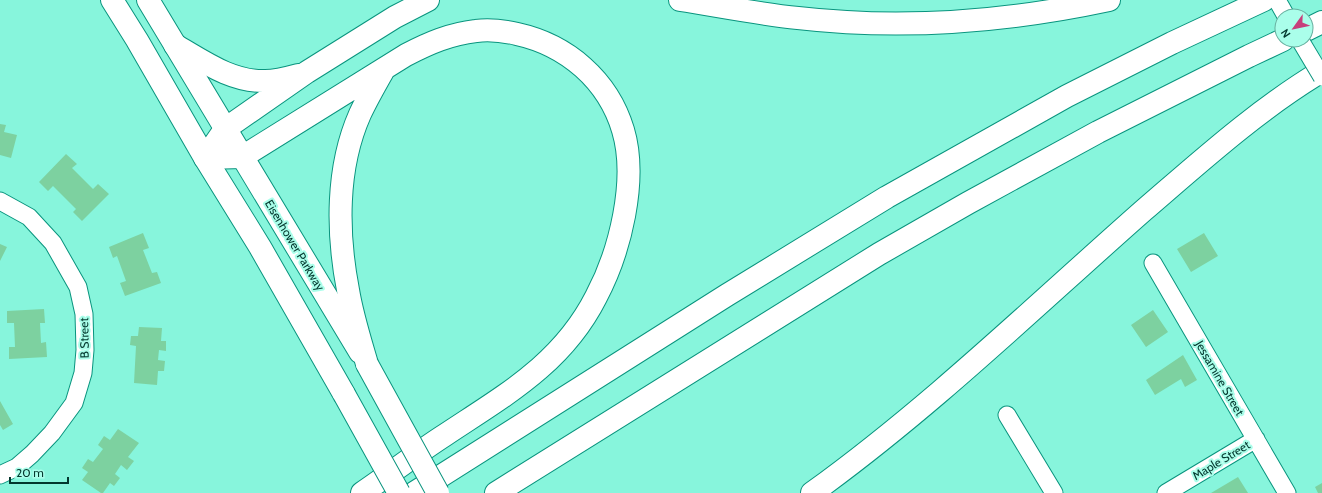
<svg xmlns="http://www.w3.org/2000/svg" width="1322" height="493" font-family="Cabin,sans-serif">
  <rect width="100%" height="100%" fill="#87f5dc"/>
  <path fill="#7dd1a0" d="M0,124L6,125L4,132L17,135L11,158L0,155Z
    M66,154L77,164L72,168L93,189L98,184L109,194L82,221L73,212L76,209L53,186L48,191L39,182Z
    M143,233L149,248L143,250L152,273L157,272L161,283L125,296L120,283L126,281L117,256L113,258L109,247Z
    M1204,233L1218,256L1191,272L1177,249Z
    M0,244L7,247L0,261Z
    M44,309L45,323H40L41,343L46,342L47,357L9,359V347H15L14,323H7V311Z
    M1153,310L1168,332L1146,347L1131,325Z
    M139,327L162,328L161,341H166V351L159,350L158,360L165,361L164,371H158L157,385L134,383L136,346L130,345L131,336H138Z
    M1183,355L1197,380L1185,387L1181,379L1155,395L1146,380Z
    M0,401L13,424L3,430L0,425Z
    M118,429L139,443L128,457L134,461L127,470L121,465L115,474L120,478L114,486L110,483L103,493H101L82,480L88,472L82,468L88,459L93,462L103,449L98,445L104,436L110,440Z
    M1238,477L1248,493H1211Z
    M1322,483V493H1318L1315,487Z"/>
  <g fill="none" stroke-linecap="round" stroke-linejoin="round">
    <g stroke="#09947e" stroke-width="19">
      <path id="minor" d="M1277,0L1286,16
        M0,201L29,217L53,243L78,287L84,314L85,350L83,373L74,403L52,433L32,454L17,467L0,475
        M1153,263L1287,493
        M1007,415L1054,493
        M1166,493L1256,439"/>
    </g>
    <g stroke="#09947e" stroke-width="24">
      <path id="primary" d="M112,0L137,40L205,158L260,247L344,394
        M148,0L360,352"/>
    </g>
    <g stroke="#09947e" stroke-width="24">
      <path id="motorway" d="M680,0C719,6 758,14 798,18C902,30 1006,22 1109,0
        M1306,30L1322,22
        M175,45C203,61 231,82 265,81C276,81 287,78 298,75
        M205,158L242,157L406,55C429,43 450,34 476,31C490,29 504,31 517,34C567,45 608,80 623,130C638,180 620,252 596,297C562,364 505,395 445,435C417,453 390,474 362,493
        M205,158L225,129L307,72L395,17L428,0
        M367,364C360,340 352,315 348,290C337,233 336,168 360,114C367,99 375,85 383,71
        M414,493L727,295L887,197L1067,96L1172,43L1264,0
        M496,493L879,254L968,203L1098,132L1249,56L1283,40
        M812,493C930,408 1035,306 1144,210C1201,161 1257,110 1322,71"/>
    </g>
    <use href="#minor" stroke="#fff" stroke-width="17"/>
    <use href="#primary" stroke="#fff" stroke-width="22"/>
    <use href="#motorway" stroke="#fff" stroke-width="22"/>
    <g stroke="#09947e" stroke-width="19" stroke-linecap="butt">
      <path id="minor-bridge" d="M1300,40L1322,77"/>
    </g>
    <g stroke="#09947e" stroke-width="24" stroke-linecap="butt">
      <path id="primary-bridge" d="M367,364L438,493
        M344,394L399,493"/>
    </g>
    <use href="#minor-bridge" stroke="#fff" stroke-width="17"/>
    <use href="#primary-bridge" stroke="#fff" stroke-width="22"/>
  </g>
  <g text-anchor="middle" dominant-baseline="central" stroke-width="4" stroke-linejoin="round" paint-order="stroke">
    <g font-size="12" fill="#03382e" stroke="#aafeea">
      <text transform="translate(295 245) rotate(59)">Eisenhower Parkway</text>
      <text transform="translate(84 338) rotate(-91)">B Street</text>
      <text transform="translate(1220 378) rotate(60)">Jessamine Street</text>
      <text transform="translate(1221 460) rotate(-31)">Maple Street</text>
    </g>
  </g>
  <g transform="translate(1294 28) rotate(237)"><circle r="19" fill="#aafeea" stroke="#67af9f"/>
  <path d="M0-3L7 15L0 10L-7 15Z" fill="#c73f7b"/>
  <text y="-6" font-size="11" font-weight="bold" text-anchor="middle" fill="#03382e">N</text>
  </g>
  <path d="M10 477v6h58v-6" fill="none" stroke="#03382e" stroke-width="2"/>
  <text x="16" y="477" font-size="12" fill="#03382e" stroke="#aafeea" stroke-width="3" paint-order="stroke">20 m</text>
</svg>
